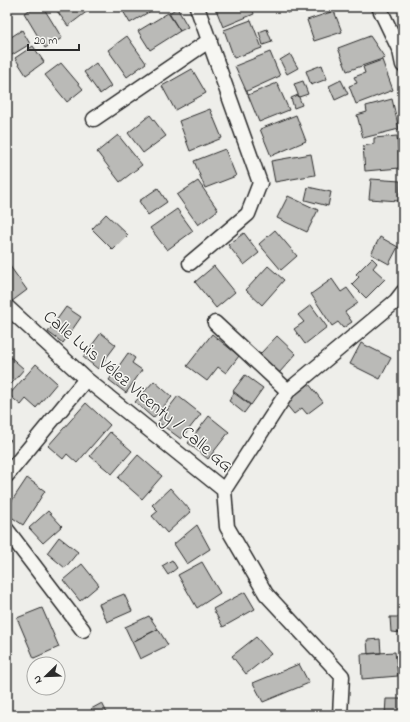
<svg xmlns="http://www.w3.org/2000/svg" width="410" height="722" font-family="'Indie Flower',sans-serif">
  <rect width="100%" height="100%" fill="#eeeeea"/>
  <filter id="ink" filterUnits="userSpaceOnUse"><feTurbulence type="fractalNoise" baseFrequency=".025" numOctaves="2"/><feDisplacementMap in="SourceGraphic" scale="8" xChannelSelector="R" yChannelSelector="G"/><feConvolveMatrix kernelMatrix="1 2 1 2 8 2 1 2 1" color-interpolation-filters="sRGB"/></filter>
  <g filter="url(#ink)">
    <path fill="#babab7" stroke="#2b2b2b" d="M35,7H43L62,38L45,48L24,13Z
      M54,7H87L89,10L68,26Z
      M129,7H152L154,9L130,23L123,11Z
      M215,7H252L254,14L223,27Z
      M284,7H301L287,13Z
      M177,8L188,27L180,31L169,13Z
      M334,11L342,32L314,41L307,20Z
      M168,13L180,31L150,50L138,31Z
      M251,20L262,48L234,58L224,30Z
      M267,29L272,42L263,45L259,32Z
      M7,30L11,37L22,30L30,44L7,58Z
      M127,36L146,63L127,77L108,50Z
      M370,36L385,58L347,71L338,48Z
      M33,46L44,62L26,75L15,58Z
      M270,52L280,76L247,91L248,95L235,66Z
      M290,54L298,68L287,74L280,60Z
      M382,60L393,90L356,104L349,86L357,83L354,77L365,73L363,67Z
      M61,63L83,89L67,102L45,75Z
      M96,63L111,86L100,94L84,72Z
      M322,65L327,79L311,85L306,71Z
      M192,69L206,93L175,110L162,86Z
      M341,80L348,94L335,100L329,86Z
      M303,81L308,94L299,97L294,84Z
      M277,83L289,110L259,122L248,95Z
      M298,95L302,105L294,108L291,98Z
      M392,99L399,129L363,138L357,115L367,112L366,106Z
      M210,109L222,138L190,151L179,121Z
      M150,115L166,136L143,153L128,133Z
      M296,115L306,141L271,156L260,129Z
      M118,135L142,165L120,182L97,152Z
      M397,136L400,168L365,171L363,146L374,144V138Z
      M225,149L236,176L205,188L194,161Z
      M311,154L315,175L275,182L271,161Z
      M371,179L400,181L399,201L369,199Z
      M198,181L218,210L198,225L177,195Z
      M308,187L331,192L328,206L305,200Z
      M158,188L167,202L148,215L139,201Z
      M288,196L318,210L307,232L277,218Z
      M177,209L193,231L167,250L150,228Z
      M106,214L128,235L113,250L92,229Z
      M275,230L297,256L281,270L259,244Z
      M244,233L259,253L244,265L228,245Z
      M380,237L398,247L389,264L371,254Z
      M372,258L377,263L373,268L385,279L366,298L352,284L359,277L356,274Z
      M7,262L27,290L7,305Z
      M214,266L235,292L216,308L195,282Z
      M268,266L284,280L262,305L246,290Z
      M332,279L341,292L347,288L358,303L345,312L352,322L343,328L338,322L332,326L311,294Z
      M311,305L327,327L305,344L294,329L304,322L298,315Z
      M66,307L81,317L63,343L48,332Z
      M101,333L116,345L98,369L83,357Z
      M212,334L239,356L226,373L218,367L207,381L187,366Z
      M277,336L296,354L279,373L260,354Z
      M361,343L391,358L380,379L350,364Z
      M128,353L135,358L132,363L142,370L126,393L109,380Z
      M7,354L24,369L7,389Z
      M36,364L57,383L36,408L26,399L21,405L9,395Z
      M245,375L263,388L251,405L233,391Z
      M154,381L172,397L153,418L135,402Z
      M309,384L323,402L307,414L302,408L294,414L285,403Z
      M234,393L250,405L244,413L229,401Z
      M178,396L201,414L181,439L158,422Z
      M86,403L110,425L77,463L67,454L63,459L48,446Z
      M209,416L229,432L208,459L188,443Z
      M110,432L132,451L112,474L90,456Z
      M7,437L11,440L7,445Z
      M138,455L162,476L142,499L118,478Z
      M27,478L45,491L23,525L7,514V508Z
      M170,488L191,511L167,533L152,516L158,511L152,505Z
      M48,511L62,526L43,543L29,528Z
      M197,525L210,549L187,564L174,544Z
      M59,537L78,552L65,568L47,553Z
      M172,560L177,568L168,575L162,566Z
      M202,562L220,593L197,608L178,575Z
      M82,564L99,585L80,601L63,580Z
      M245,592L255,609L223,627L213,609Z
      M124,594L132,611L107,622L99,604Z
      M42,608L59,647L34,658L17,618Z
      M149,616L158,629L132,642L125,627Z
      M390,617H403V633L391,632Z
      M158,629L168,645L140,659L132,642Z
      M256,637L271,654L246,674L232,656Z
      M380,639L381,653L368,654L367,640Z
      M395,652L398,676L362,679L361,654Z
      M299,664L309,683L263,702L253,683Z
      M386,699H403V715H385Z
      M102,703L108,715H95L91,709Z
      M358,712L376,713L375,715H358Z"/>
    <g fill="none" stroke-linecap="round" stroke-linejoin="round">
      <g stroke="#2b2b2b" stroke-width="17">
        <path id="street" d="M379,7L400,51L403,65
          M94,119L210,40
          M190,263L248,214L260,183L197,7
          M7,307L86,379L224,490
          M215,323L288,391
          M7,475L86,379
          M7,530L83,630
          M340,715L342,676L266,594L227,527L224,490L288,391L396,301L403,292"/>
      </g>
      <use href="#street" stroke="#f6f6f2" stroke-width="14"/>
    </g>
  </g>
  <g text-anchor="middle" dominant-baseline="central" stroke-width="3" stroke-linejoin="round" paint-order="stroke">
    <g font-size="18" fill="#2b2b2b" stroke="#f6f6f2">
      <text transform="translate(137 392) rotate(40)">Calle Luis Vélez Vicenty / Calle GG</text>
    </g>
  </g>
  <rect width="410" height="722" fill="none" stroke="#f6f6f2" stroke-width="24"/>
  <rect x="12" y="12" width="386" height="698" fill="none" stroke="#2b2b2b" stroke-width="1.5" filter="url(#ink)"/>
  <g transform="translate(46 676) rotate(247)"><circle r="19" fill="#f6f6f2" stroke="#a5a5a2"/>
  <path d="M0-3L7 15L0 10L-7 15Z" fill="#2b2b2b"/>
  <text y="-6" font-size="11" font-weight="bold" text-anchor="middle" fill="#2b2b2b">N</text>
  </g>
  <path d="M28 44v6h51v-6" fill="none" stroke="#2b2b2b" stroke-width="2"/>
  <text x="34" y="44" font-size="12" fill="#2b2b2b" stroke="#f6f6f2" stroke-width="3" paint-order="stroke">20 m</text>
</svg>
